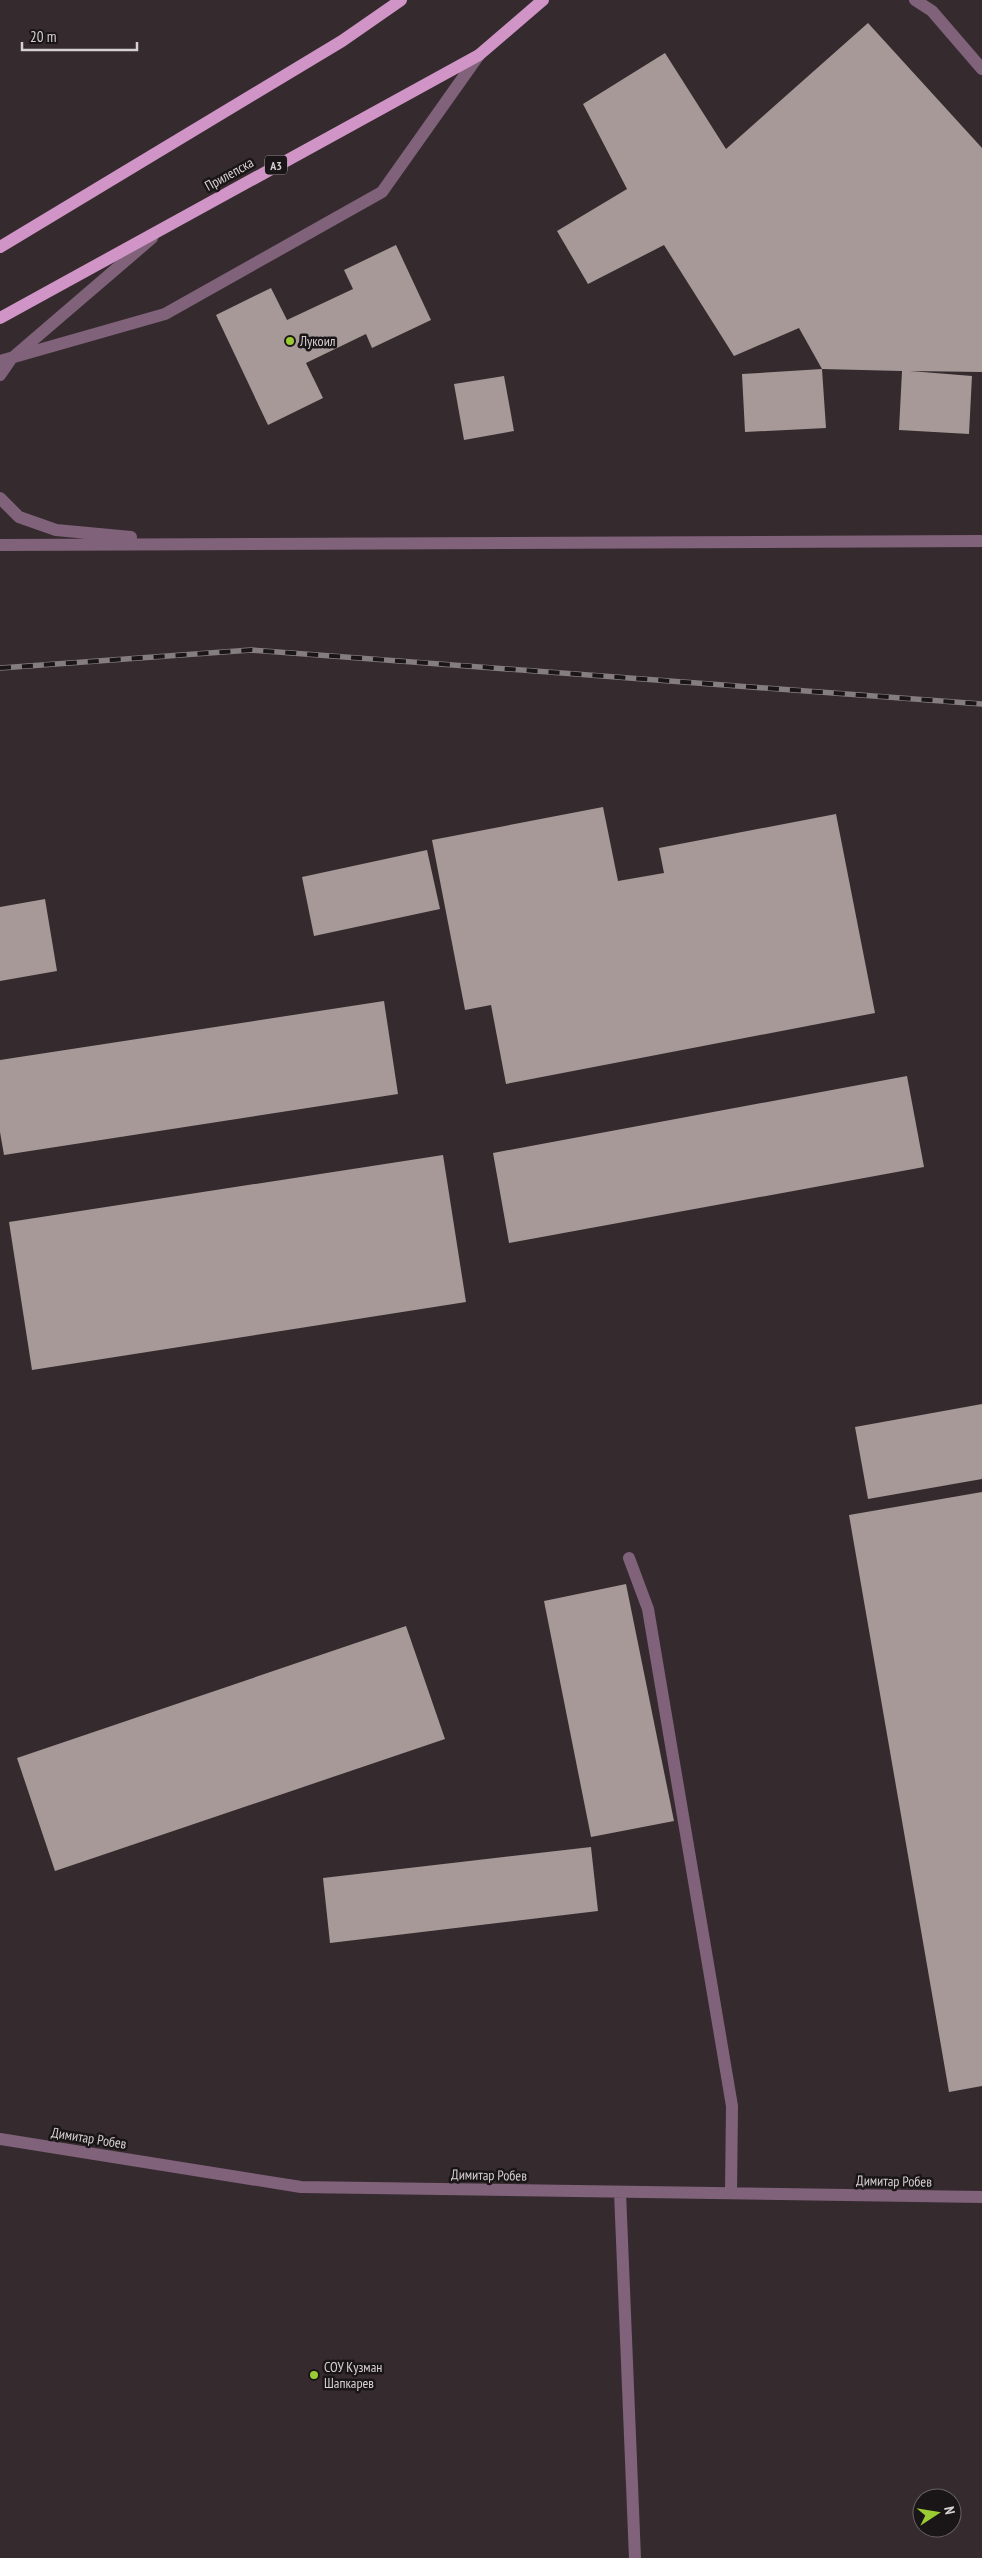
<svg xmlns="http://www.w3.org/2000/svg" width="982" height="2558" font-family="'PT Sans Narrow',sans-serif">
  <rect width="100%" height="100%" fill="#352b2e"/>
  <path fill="#a69998" d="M868,23L982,148V372L910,371L972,376L969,434L899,430L902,371L822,369L799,328L734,356L664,245L588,284L557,231L627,189L583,104L665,53L726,149Z
    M396,245L431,320L372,348L366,334L306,363L323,398L268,425L216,315L271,288L287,320L353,289L344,270Z
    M822,369L826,428L745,432L742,374Z
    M504,376L514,431L464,440L454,384Z
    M603,807L618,881L664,873L659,848L836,814L875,1013L506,1084L491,1005L465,1010L432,840Z
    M427,850L440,909L314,936L302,877Z
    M45,899L57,971L0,981V907Z
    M384,1001L398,1094L4,1155L0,1132V1060Z
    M907,1076L924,1167L509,1243L493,1153Z
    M443,1155L466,1302L32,1370L9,1222Z
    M982,1404V1479L868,1499L855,1427Z
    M982,1492V2086L949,2092L849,1515Z
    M626,1584L674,1821L591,1837L544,1601Z
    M406,1626L445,1739L55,1871L17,1758Z
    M591,1847L598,1911L330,1943L323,1878Z"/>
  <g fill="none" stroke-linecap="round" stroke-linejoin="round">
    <path stroke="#80627a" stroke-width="12" d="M915,0L932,11L982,69
      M0,361L165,314L382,192L479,55
      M0,375L11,359L152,238
      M0,498L19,517L56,530L131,537
      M0,545L982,541
      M629,1558L648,1609L732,2106L731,2193
      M0,2139L301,2187L982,2197
      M620,2192L635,2558"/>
    <path stroke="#d094c6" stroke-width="12" d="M0,247L342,41L401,0
      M0,318L479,55L543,0"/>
    <g stroke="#857d7f" stroke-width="5.5">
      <path id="rail" d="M0,668L251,650L982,704"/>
    </g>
    <use href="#rail" stroke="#1a1517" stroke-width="4" stroke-dasharray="11" stroke-linecap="butt"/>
  </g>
  <g fill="#9bcb33" stroke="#1a1517" stroke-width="2">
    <circle cx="290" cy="341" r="5"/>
    <circle cx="314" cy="2375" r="5"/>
  </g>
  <g text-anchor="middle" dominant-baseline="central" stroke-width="5" stroke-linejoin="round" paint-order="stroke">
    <rect fill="#1a1517" stroke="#9e989a" stroke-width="1" x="265" y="155.5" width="22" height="19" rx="4"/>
    <g font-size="12" font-weight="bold" fill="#d7d0d2">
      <text x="276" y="165">A3</text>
    </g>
    <g font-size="14" fill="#d7d0d2" stroke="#1a1517">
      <text transform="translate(229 174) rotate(-29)">Прилепска</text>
      <text transform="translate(89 2138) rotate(9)">Димитар Робев</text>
      <text transform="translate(489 2175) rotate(1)">Димитар Робев</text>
      <text transform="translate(894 2181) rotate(1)">Димитар Робев</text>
    </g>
    <g font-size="14" fill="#d7d0d2" stroke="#1a1517" text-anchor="start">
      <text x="300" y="341">Лукоил</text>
      <text x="324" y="2367">СОУ Кузман<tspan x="324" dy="16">Шапкарев</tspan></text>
    </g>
  </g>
  <g transform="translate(937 2513) rotate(78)"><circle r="24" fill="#1a1517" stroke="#666062"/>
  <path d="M0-4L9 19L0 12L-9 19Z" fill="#9bcb33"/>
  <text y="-8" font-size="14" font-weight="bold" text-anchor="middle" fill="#d7d0d2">N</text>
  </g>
  <path d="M22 42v8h115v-8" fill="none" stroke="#d7d0d2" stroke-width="2.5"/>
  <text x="30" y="42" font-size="15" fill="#d7d0d2" stroke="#1a1517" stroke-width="4" paint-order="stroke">20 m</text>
</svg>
